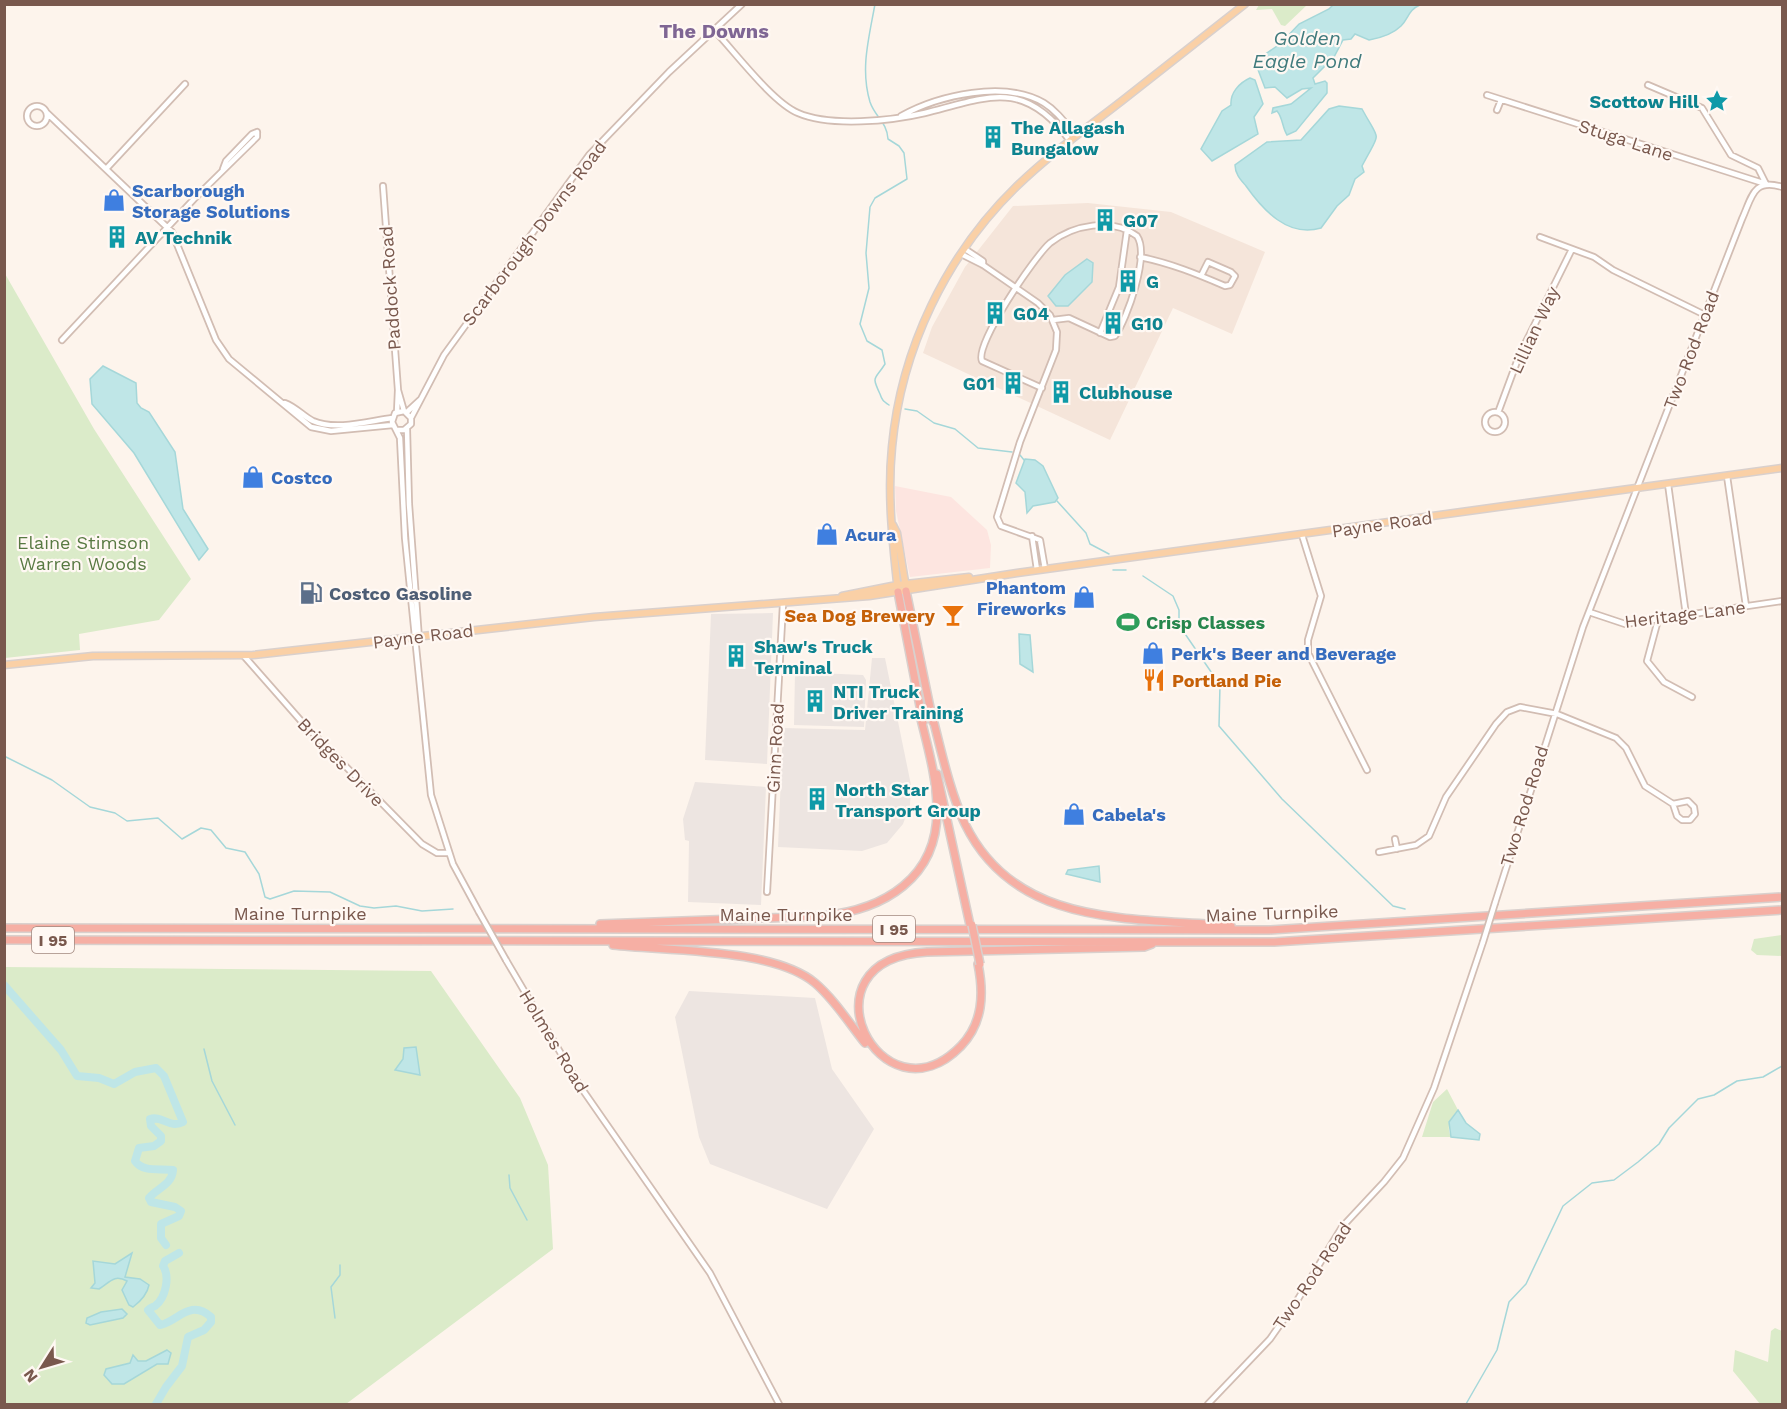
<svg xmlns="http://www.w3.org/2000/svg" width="1787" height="1409" font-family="'Work Sans',sans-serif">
  <rect width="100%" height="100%" fill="#fdf4ec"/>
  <path fill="#f5e5da" d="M1088,203L1171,212L1265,252L1232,334L1173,308L1110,440L923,353L932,327L965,267L1013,206Z"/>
  <path fill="#fde5e0" d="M895,486L951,497L987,530L991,545L990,568L910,577L896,511Z"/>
  <path fill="#ede5e1" d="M773,613L767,764L705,760L711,614Z
    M872,658H885L911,785L910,805L903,824L887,843L862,851L778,847L783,728L865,730Z
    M795,672L863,675L866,680L864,727L794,725Z
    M695,782L766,787L761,905L688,902L689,841L685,840L683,819Z
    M689,991L815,998L832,1069L874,1129L827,1209L710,1164L699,1137L675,1017Z"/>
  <path fill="#dbebc9" d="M1259,5V4L1307,5L1285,26L1281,25L1272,9L1256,10Z
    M4,272L94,429L191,579L159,620L79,634L80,650L5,658Z
    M1782,935V956L1757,955L1751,950L1754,939Z
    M5,967L431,971L520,1098L548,1165L553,1249L346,1404H5Z
    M1447,1089L1458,1110C1450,1118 1446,1126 1451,1137H1422L1433,1102Z
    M1775,1328L1782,1331V1404H1760L1733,1371L1735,1350L1768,1362L1771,1331Z"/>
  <path fill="#bfe6e7" stroke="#a5d7d9" stroke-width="1.5" d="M1333,5H1420C1408,10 1409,18 1401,26C1392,35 1380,38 1369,40L1355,34L1351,39L1343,40L1334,57L1313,78L1315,84L1325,81L1327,83V93L1296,131L1287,135C1282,127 1283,118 1277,111L1272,113L1273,108L1291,104L1311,88L1302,89L1287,98L1275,87L1265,88L1257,67L1264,55L1280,44L1299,24L1329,9Z
    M1250,78L1255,80L1263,104L1254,117L1258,134L1212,161L1201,149L1222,111L1231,105C1230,93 1239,83 1250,78Z
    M1339,106L1362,109C1381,144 1381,129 1362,166L1364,172L1355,179L1349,195L1337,206L1321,228C1288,238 1263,210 1246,186C1241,180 1235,174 1235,165L1267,142L1301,140L1329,109Z
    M1087,259L1093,263L1092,282L1068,306H1056L1048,296L1065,275Z
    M103,366L136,383L137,403L141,408L149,412L175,452L183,509L208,549L199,560L134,453L92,404L90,379Z
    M1025,459L1035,460L1043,466L1058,498L1055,502L1033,506L1027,513L1025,492L1016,483Z
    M1019,634L1030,635L1033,672L1020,664Z
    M1099,866L1100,882L1066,874L1068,870Z
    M416,1047L420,1075L395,1070L403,1059L404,1048Z
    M1458,1110L1466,1123L1480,1134L1479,1140L1451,1137L1449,1122Z
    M132,1253L125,1277L140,1279L149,1285C147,1295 141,1301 133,1307L129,1305L122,1290L127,1281C114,1274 110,1282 99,1289L91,1288L95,1283L93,1261L115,1264Z
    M122,1309L127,1314L123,1318L90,1325L86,1323L87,1318L101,1312Z
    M167,1350L171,1353L168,1364H157L124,1384H112L104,1375L106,1369L130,1363L133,1355L138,1361H146Z"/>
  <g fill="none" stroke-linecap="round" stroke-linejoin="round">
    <path stroke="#a5d7d9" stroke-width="1.5" d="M875,4C869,38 860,69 870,102C875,117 887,122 888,139L899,146L904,153L907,179L875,198L870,207L866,253L869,288L860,324L867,341L882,350L885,364C875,380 871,375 880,394C882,400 883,401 889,405
      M905,409L917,411L934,423L955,429L978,448L1012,452
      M1020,455L1024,460
      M1057,501L1086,533L1090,544L1109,554
      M1113,570H1126
      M1143,576L1173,596L1179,610V625L1220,685L1219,726L1282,799L1393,906L1405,909
      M4,756L52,780L90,807L115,813L127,821L158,818L182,839L201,828L211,830L226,848L245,852L259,874L265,897L270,899L294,891L330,892L360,906L374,908L396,906L422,911L453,909
      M204,1049L212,1081L235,1125
      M509,1175L510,1188L527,1220
      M335,1318L331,1287L340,1275V1265
      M1466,1404L1497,1350L1509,1302L1526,1284L1563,1206L1592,1183L1614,1180L1638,1162L1659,1144L1669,1128L1698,1099L1714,1095L1737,1081L1763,1077L1782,1066"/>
    <path stroke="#bfe6e7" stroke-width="8" d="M4,985L61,1050L77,1076L99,1078L114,1084L135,1072L156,1068L164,1076L183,1122C170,1129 162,1115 150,1119L151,1126L161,1136V1141L154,1146L139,1148L135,1161C143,1173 161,1168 173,1170C172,1185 157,1188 149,1198L151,1202L175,1207L181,1211L179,1216L161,1224V1238L166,1245
      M156,1404L166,1387L182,1366L188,1337L204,1330L211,1322V1317C190,1298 177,1322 160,1325L148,1310C150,1308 153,1307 155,1306C166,1298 170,1276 163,1266L165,1261L179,1253"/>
    <g stroke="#d2bdb3" stroke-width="8">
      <path id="minor" d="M714,30C735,52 772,102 798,113C830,127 891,121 925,113C988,97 1024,78 1070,141
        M1648,85L1702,108L1731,155L1758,168L1766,184
        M1487,95L1766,184
        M27 116a10 10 0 1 1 20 0a10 10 0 1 1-20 0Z
        M1497,110L1501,100
        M47,113L172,232L216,340L229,359L311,427L331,431L393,425
        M901,116C939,95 1005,80 1044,103C1057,111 1066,124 1076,136
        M106,169L185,84
        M223,169L226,161L252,134L257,132
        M383,186L398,390L397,412
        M1540,237L1594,257L1613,270L1705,315
        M965,249L983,261V265
        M961,254L983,265L1038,303L1050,315L1057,332L1056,350L1020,442L997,517L1001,526L1040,540L1045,569
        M1140,257C1170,263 1197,274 1225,286L1230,285L1235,276L1231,272L1208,262L1201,276
        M1100,333L1119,287L1127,230
        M62,340L194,199L257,137V132
        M1042,388L982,361C974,345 1035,256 1050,243C1073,225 1112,217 1137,236C1150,255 1127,319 1115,336L1110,337L1069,318L1053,320
        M398,390L404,411
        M285,403C296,407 303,416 313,421C336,431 369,421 392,418
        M1499,410L1519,356L1571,251
        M1485 422a10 10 0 1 1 20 0a10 10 0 1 1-20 0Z
        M407,412L420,400
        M411,418L444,355L589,155L669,72L742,4
        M407,429L409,504L419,639
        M397,430H404L411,424V418L404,411L395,413L392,422L400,438L405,538L431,795L453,864L479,912
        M1727,476L1746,606
        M1668,484L1686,615
        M1302,535L1321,596L1308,640V653L1367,770
        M1032,536L1037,570
        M1589,612L1625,624L1782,601
        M1658,620L1647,661L1664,682L1692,697
        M244,656L302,722L422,844L437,853H448
        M1688,801L1694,807L1695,814L1690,820H1682L1677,816L1673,804Z
        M1395,839L1397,849
        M1379,852L1416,845L1429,836L1446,797L1496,724L1507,712L1520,707L1557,714L1616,738L1626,748L1645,786L1673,804
        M767,892L783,604
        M1495,903L1583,627L1742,219C1752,197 1753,178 1782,187
        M506,960L580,1086L710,1273L779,1404
        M1208,1404L1270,1339L1298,1299L1342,1227L1384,1182L1403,1158L1434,1088L1483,942"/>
    </g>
    <g stroke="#d9d0cd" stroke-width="9">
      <path id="major" d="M893,525L897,533L906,588
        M898,592C893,544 887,496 892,447C901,349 946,255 1017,186C1050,154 1087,128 1123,100C1164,68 1204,36 1245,4
        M842,596L897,585L969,577
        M4,665L93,656L253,655L594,617L869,596L1017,573L1782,468"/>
    </g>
    <g stroke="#d9d0cd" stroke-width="10">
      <path id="highway" d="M906,591L933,722
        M898,592L923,722
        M933,719C942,754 950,792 965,824C1016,929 1133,917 1231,926
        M937,774L970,925
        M600,924L822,916C884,910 938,878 937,809C937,779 928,748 921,719
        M4,928L1269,930L1782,897
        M4,940L1274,942L1782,910
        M613,945C668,951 773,948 815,983C834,999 849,1023 865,1043
        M978,964C984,994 983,1023 961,1046C881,1128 795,959 927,952L1144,947L1152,944"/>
    </g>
    <use href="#minor" stroke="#fff" stroke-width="4.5"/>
    <use href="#major" stroke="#fad0a6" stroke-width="6"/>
    <use href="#highway" stroke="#f6afa4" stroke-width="7"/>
    <g stroke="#d2bdb3" stroke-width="8" stroke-linecap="butt">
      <path id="minor-bridge" d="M479,912L506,960
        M1483,942L1495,903"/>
    </g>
    <g stroke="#d9d0cd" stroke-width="10" stroke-linecap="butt">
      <path id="highway-bridge" d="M972,925L980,964"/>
    </g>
    <use href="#minor-bridge" stroke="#fff" stroke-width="4.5"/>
    <use href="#highway-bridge" stroke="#f6afa4" stroke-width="7"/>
  </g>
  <defs>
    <g id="sight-bare" transform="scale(1.8)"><path d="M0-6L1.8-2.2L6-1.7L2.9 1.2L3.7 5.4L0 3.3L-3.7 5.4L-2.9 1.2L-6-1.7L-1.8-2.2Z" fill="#0f9aa8" stroke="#fff8f3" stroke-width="2.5" paint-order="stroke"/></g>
    <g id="building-bare" transform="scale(1.8)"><path d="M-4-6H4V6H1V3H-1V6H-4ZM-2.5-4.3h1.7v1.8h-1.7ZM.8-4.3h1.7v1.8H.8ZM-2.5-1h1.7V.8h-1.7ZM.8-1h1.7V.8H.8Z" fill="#0f9aa8" stroke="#fff8f3" stroke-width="2.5" paint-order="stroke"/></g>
    <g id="shop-bare" transform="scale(1.8)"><path d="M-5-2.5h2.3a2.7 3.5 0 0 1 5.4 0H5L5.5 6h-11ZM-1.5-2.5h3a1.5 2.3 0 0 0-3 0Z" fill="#3f7fe0" stroke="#fff8f3" stroke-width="2.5" paint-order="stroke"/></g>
    <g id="fuel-bare" transform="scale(1.8)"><path d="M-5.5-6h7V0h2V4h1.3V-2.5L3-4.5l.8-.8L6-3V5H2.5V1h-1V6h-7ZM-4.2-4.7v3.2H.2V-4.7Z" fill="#5c6f8a" stroke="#fff8f3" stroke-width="2.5" paint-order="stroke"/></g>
    <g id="bar-bare" transform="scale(1.8)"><path d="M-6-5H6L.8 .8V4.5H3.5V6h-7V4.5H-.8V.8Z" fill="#e8710a" stroke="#fff8f3" stroke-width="2.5" paint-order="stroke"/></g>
    <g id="stadium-bare" transform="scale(1.8)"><path d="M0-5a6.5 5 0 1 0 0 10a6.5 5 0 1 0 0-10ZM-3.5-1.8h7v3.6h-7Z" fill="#2e9e5b" stroke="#fff8f3" stroke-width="2.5" paint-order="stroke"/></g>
    <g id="restaurant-bare" transform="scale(1.8)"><path d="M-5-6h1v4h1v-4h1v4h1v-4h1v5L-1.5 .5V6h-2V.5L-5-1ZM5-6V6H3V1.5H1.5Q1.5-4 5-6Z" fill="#e8710a" stroke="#fff8f3" stroke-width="2.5" paint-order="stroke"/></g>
  </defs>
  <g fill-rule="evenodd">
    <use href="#sight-bare" x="1717" y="101"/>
    <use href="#building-bare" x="993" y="137"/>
    <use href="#shop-bare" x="114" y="200"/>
    <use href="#building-bare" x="1105" y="220"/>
    <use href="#building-bare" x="117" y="237"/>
    <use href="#building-bare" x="1128" y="281"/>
    <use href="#building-bare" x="995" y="313"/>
    <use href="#building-bare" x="1113" y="323"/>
    <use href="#building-bare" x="1013" y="383"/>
    <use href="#building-bare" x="1061" y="392"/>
    <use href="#shop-bare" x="253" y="477"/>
    <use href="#shop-bare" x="827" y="534"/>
    <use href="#fuel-bare" x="311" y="593"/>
    <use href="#shop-bare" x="1084" y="597"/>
    <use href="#bar-bare" x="953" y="615"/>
    <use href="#stadium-bare" x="1128" y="622"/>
    <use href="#shop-bare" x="1153" y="653"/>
    <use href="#building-bare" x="736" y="656"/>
    <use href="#restaurant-bare" x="1154" y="680"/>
    <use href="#building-bare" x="815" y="701"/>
    <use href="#building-bare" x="817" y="799"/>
    <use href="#shop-bare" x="1074" y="814"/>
  </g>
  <g text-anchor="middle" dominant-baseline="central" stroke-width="4.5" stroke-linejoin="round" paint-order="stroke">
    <g fill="#fff8f3" stroke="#a1887f" stroke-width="1.5">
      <rect x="873" y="916" width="42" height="26" rx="4.5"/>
      <rect x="32" y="927" width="42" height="26" rx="4.5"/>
    </g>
    <g font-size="16" font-weight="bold" fill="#79584d">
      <text x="894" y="929">I 95</text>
      <text x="53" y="940">I 95</text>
    </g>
    <g font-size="18" font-weight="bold" fill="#0d838f" stroke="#fff8f3" text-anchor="start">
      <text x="1699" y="101" text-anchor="end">Scottow Hill</text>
      <text x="1011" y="127">The Allagash<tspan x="1011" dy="21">Bungalow</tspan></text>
      <text x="1123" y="220">G07</text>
      <text x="135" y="237">AV Technik</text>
      <text x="1146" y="281">G</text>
      <text x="1013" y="313">G04</text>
      <text x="1131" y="323">G10</text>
      <text x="995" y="383" text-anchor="end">G01</text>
      <text x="1079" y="392">Clubhouse</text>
      <text x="754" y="646">Shaw's Truck<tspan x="754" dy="21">Terminal</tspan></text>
      <text x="833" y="691">NTI Truck<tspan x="833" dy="21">Driver Training</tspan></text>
      <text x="835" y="789">North Star<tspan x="835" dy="21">Transport Group</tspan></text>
    </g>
    <g font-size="18" fill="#79584d" stroke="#fff8f3">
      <text transform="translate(1626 140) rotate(18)">Stuga Lane</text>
      <text transform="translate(534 233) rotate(-53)">Scarborough Downs Road</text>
      <text transform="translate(390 288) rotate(-94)">Paddock Road</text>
      <text transform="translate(1534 330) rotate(-65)">Lillian Way</text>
      <text transform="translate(1691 350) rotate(-69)">Two Rod Road</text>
      <text transform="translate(1382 524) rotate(-8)">Payne Road</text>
      <text transform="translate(1685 614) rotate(-7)">Heritage Lane</text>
      <text transform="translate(423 636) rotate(-7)">Payne Road</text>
      <text transform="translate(775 748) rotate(-87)">Ginn Road</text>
      <text transform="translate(341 762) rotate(46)">Bridges Drive</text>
      <text transform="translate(1524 806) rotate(-73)">Two Rod Road</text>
      <text x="300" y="913">Maine Turnpike</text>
      <text transform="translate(1272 913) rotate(-2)">Maine Turnpike</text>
      <text x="786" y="914">Maine Turnpike</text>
      <text transform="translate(554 1041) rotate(59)">Holmes Road</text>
      <text transform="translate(1312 1276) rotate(-56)">Two Rod Road</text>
    </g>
    <g font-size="18" font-weight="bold" fill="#366cbe" stroke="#fff8f3" text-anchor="start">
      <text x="132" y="190">Scarborough<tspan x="132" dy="21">Storage Solutions</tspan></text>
      <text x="271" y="477">Costco</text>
      <text x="845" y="534">Acura</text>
      <text x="1066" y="587" text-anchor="end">Phantom<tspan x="1066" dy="21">Fireworks</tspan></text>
      <text x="1171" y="653">Perk's Beer and Beverage</text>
      <text x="1092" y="814">Cabela's</text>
    </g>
    <g font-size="18" fill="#587942" stroke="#fff8f3">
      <text x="83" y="542">Elaine Stimson<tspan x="83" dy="21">Warren Woods</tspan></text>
    </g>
    <g font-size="18" font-weight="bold" fill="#4e5e75" stroke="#fff8f3" text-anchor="start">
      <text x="329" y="593">Costco Gasoline</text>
    </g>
    <g font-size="18" font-weight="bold" fill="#c56008" stroke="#fff8f3" text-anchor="end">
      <text x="935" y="615">Sea Dog Brewery</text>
      <text x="1172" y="680" text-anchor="start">Portland Pie</text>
    </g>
    <g font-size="18" font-weight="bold" fill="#27864d" stroke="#fff8f3" text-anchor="start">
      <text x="1146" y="622">Crisp Classes</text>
    </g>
    <g font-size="20" font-weight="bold" fill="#7f6694" stroke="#fff8f3">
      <text x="714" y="31">The Downs</text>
    </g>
    <g font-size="20" font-style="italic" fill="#407b7d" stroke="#fff8f3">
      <text x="1307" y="38">Golden<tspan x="1307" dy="23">Eagle Pond</tspan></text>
    </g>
  </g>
  <rect width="1787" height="1409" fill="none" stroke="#79584d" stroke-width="12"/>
  <g transform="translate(42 1367) rotate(233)" stroke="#fff8f3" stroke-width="4.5" paint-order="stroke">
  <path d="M0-4.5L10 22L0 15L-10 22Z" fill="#79584d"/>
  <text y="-9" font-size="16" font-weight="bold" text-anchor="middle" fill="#79584d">N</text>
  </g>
</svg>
